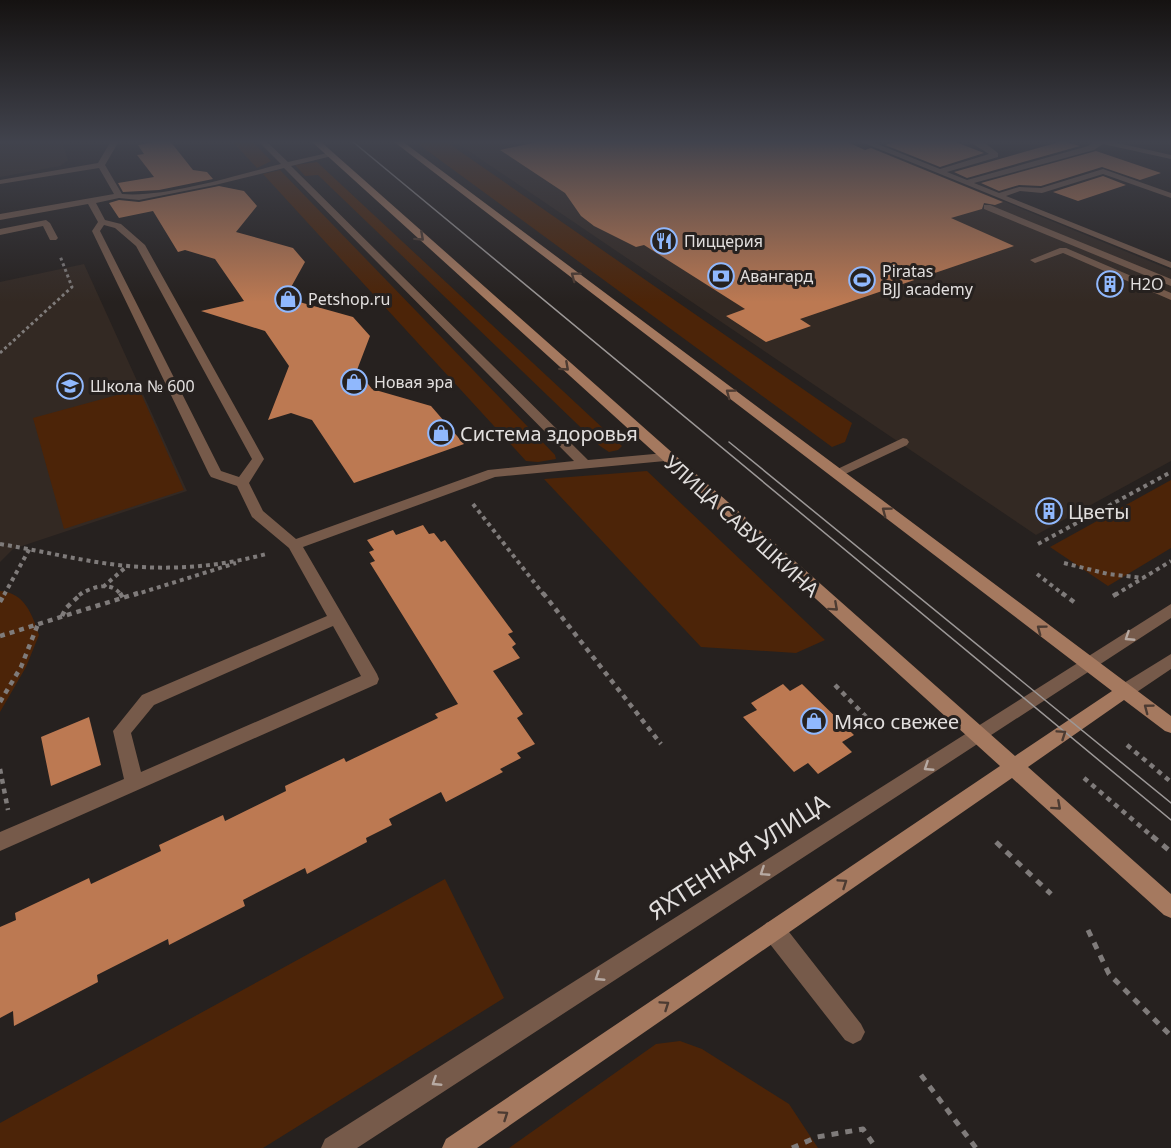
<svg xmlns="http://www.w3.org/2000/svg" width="1171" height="1148" font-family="'Noto Sans',sans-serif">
  <rect width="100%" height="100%" fill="#26211f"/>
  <path fill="#332923" d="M0,141H71L63,145L68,160L60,166L0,177Z
    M454,141H856L1171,270V461L1036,535Z
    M84,264L187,491L13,549L0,562V282Z"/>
  <path fill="#4c2408" d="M232,141H252L271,161L257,168Z
    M414,141H445L852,423L845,442L832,447Z
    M317,162L622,446L618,450L609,452L600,446L318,175L305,176L295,165Z
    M280,170L555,455L556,459L538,462L526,461L263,174Z
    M139,389L184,490L64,529L33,418Z
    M647,471L825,640L796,653L701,647L544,479Z
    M1171,480V548L1108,586L1050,547Z
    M0,591C25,593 32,614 39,635L26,667L0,712Z
    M445,879L504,998L263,1148H0V1123Z
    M680,1041L702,1049L789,1104L818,1148H509L656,1044Z"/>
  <path fill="#bc7952" d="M161,141H170L193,170L207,172L213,179L159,190L123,192L118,183L154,177L137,155L144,154L138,145Z
    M542,141H845L865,150L871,148L1003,202L995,205L984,203L982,209L951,218L1014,246L800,319L811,326L766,342L726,316L745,309L644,245L636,247L594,226L581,216L565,193L500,150Z
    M898,141H953L984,153L940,167L885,145Z
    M1063,141L1080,146L967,178L954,172Z
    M1096,151L1161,173L1140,180L1102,167L1041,186L1019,185L999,191L981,183Z
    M1103,176L1126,185L1078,201L1053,192Z
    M219,186L244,191L257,206L236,232L293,248L305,262L285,298L353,317L370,336L357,370L372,389L431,406L464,444L354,483L312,420L291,413L268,420L289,366L265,331L201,311L244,301L215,259L185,250L178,252L153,211L119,218L109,203L119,200L139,202Z
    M423,525L429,534L434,533L441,542L445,540L513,632L508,634L516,644L512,647L520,658L493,671L523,714L517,718L535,744L517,753L521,758L500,769L503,772L446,802L441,792L389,819L392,825L366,838L367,842L307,874L305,868L243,900L245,906L169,945L168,939L97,975L98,982L14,1026L13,1011L0,1018V927L16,920L15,913L89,878L91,884L161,851L159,845L223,815L225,821L286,791L285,786L344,758L346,762L438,718L435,714L458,704L370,563L375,561L369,552L374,550L367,540L393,530L396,535Z
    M783,684L790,691L802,684L854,735L842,742L852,752L818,774L808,763L794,772L743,717L757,710L751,703Z
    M89,717L101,765L51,786L41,737Z"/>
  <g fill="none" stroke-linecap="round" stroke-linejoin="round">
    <path stroke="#7f7b7a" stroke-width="3" stroke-dasharray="3 3" stroke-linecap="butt" d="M0,353L72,287L60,256"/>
    <path stroke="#7f7b7a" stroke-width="4" stroke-dasharray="4 4" stroke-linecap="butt" d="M473,504L544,595
      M0,544C37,550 73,559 110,564C162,571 215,568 266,554
      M1038,544L1171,472
      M1064,563L1108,574L1144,578
      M1037,574L1064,595
      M103,587L126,567
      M4,595L30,548
      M79,595C92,587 111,580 121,595
      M134,595L236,563
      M1115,595L1171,561"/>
    <path stroke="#7f7b7a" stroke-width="4.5" stroke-dasharray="5 5" stroke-linecap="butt" d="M120,593L123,598
      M543,593L661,744
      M1062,593L1078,605
      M1113,596L1118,593
      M0,602L5,593
      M62,616L66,608L82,593
      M0,636L138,593
      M835,685L875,726
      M0,702L21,667L38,624
      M1127,745L1171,782
      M0,769L8,810
      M1084,778L1154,838"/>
    <path stroke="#7f7b7a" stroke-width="5" stroke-dasharray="7 7" stroke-linecap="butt" d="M1152,836L1171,852
      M996,842L1051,894
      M1088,930L1109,974L1171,1036
      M921,1075L976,1148
      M792,1148L817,1137L863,1129L876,1148"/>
    <path fill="#765a4a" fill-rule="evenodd" d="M111,141H119L105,165L122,194C165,198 237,175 281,164L258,141H266L288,162L332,152V156L291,166L588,460L665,453L671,457L665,461L495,477L303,547L377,674L379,679L377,684L0,851V832L124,779L113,731L142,695L327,616L289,548L252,517L237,486L211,477L209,474L92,231L98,222L88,204L0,220V214L114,194L99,168L0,184V180L98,163ZM284,168L574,461L488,470L296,539L263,511L249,483L264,459L145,245L121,224L105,220L96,203L119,198L139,200L215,185ZM104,225L115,228L136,246L252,459L239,477L221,471L100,231ZM333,626L361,676L141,772L131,733L154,705Z
      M859,141H870L940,169L989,154L968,141L985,143L998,153V157L947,172L967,180L1088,146L1094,141H1109L1171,155V159L1103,144L1094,150L974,183L999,193L1019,187L1041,188L1103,169L1171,193V198L1103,174L1042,193L1020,191L1006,196L1171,262V268Z
      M984,205H990L1171,279V286L984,209Z
      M46,220L50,223L58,238L56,240H50L43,226L0,235V229Z
      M1060,248H1066L1171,293V300L1063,253L1035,263L1030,260Z
      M903,438L907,439L909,442L907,445L841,476L836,477L829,473Z
      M774,920L782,923L861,1024L865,1032L861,1040L853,1044L845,1040L766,939L763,931L766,923Z"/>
    <path fill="#765a4a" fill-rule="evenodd" d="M1171,604V618L357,1148H321L325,1139Z
      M1171,654V669L1131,696L1125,698L1119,696L1116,691L1119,686Z"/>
    <path fill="#a5795f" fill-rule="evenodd" d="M311,141H320L1015,756L1112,691L393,141H402L1171,716V733L1165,731L1124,700L1028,767L1171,894V918L1164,915L1012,778L477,1148H442L446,1139L1000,766Z"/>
    <path stroke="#9c9897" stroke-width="1.5" d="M352,141L1171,820
      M729,442L1171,803"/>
  </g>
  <defs><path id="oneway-chevron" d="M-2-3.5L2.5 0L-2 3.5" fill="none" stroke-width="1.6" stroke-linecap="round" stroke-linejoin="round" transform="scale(1.5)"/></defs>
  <g stroke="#4c3b32">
    <use href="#oneway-chevron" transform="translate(420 237) rotate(42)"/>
    <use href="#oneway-chevron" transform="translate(575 276) rotate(-143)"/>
    <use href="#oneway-chevron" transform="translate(565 367) rotate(42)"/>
    <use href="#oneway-chevron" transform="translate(730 393) rotate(-143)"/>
    <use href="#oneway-chevron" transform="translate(886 511) rotate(-143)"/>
    <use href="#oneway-chevron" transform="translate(834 607) rotate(42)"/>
    <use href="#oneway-chevron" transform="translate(1041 629) rotate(-143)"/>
    <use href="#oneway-chevron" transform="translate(1148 708) rotate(-143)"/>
    <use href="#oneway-chevron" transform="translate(1062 734) rotate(-34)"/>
    <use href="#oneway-chevron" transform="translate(1057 806) rotate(42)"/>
    <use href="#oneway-chevron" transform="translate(843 883) rotate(-34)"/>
    <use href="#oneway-chevron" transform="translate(665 1005) rotate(-34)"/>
    <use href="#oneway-chevron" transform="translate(504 1115) rotate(-34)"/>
  </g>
  <g stroke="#b7aaa3">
    <use href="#oneway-chevron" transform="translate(1129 637) rotate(147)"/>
    <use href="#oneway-chevron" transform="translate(928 767) rotate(147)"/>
    <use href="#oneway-chevron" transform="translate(764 872) rotate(147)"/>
    <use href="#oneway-chevron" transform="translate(599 977) rotate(147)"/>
    <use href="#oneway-chevron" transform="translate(436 1082) rotate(147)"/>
  </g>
  <linearGradient id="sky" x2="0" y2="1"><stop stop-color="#151211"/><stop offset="0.47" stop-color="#41434d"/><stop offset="1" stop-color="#41434d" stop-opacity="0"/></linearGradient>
  <rect width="1171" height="302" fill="url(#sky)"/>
  <defs>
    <g id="restaurant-ring" transform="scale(1.35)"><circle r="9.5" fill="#26211f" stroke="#90b8fd" stroke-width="1.5"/><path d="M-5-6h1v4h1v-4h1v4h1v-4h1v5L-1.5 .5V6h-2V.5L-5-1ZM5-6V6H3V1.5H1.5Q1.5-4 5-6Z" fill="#90b8fd"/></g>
    <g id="bank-ring" transform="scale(1.35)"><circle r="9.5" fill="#26211f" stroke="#90b8fd" stroke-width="1.5"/><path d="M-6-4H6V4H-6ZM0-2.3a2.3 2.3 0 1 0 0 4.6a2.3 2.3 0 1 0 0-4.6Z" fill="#90b8fd"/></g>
    <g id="stadium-ring" transform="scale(1.35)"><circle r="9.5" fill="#26211f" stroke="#90b8fd" stroke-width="1.5"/><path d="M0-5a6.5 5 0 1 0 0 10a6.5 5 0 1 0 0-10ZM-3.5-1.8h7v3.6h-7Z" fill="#90b8fd"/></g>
    <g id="building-ring" transform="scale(1.35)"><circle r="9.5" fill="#26211f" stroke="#90b8fd" stroke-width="1.5"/><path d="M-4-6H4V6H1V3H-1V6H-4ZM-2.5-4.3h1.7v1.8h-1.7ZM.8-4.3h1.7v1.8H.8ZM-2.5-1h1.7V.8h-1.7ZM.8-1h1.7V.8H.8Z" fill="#90b8fd"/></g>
    <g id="shop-ring" transform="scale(1.35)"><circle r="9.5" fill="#26211f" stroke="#90b8fd" stroke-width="1.5"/><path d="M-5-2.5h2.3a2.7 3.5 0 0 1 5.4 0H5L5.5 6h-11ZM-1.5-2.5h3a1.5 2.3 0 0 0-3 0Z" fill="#90b8fd"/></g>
    <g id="school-ring" transform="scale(1.35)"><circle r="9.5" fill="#26211f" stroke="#90b8fd" stroke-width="1.5"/><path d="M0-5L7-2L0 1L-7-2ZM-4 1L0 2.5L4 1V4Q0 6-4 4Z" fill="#90b8fd"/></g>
  </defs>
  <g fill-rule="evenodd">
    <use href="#restaurant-ring" x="664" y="241"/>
    <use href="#bank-ring" x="721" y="276"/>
    <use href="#stadium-ring" x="862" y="280"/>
    <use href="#building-ring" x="1110" y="284"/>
    <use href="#shop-ring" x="288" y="299"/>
    <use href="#shop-ring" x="354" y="382"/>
    <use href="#school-ring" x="70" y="386"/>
    <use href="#shop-ring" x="441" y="433"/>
    <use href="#building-ring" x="1049" y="511"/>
    <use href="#shop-ring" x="814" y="721"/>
  </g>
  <g text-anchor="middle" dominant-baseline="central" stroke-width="6" stroke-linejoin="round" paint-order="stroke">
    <g font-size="16" fill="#e2dfde" stroke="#26211f" text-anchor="start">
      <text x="684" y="241">Пиццерия</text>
      <text x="882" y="271">Piratas<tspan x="882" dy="18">BJJ academy</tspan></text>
      <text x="740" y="276">Авангард</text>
      <text x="1130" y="284">H2O</text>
      <text x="308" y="299">Petshop.ru</text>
      <text x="374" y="382">Новая эра</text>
      <text x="90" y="386">Школа № 600</text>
    </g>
    <g font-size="20" fill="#e2dfde" stroke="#26211f" text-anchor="start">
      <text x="460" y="433">Cистема здоровья</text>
      <text x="1068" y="511">Цветы</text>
      <text x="834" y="721">Мясо свежее</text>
    </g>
    <g font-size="20" fill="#e2dfde" stroke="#26211f">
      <text transform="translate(742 526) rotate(42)">УЛИЦА САВУШКИНА</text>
    </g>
    <g font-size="24" fill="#e2dfde" stroke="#26211f">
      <text transform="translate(738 856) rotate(-33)">ЯХТЕННАЯ УЛИЦА</text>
    </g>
  </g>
</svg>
